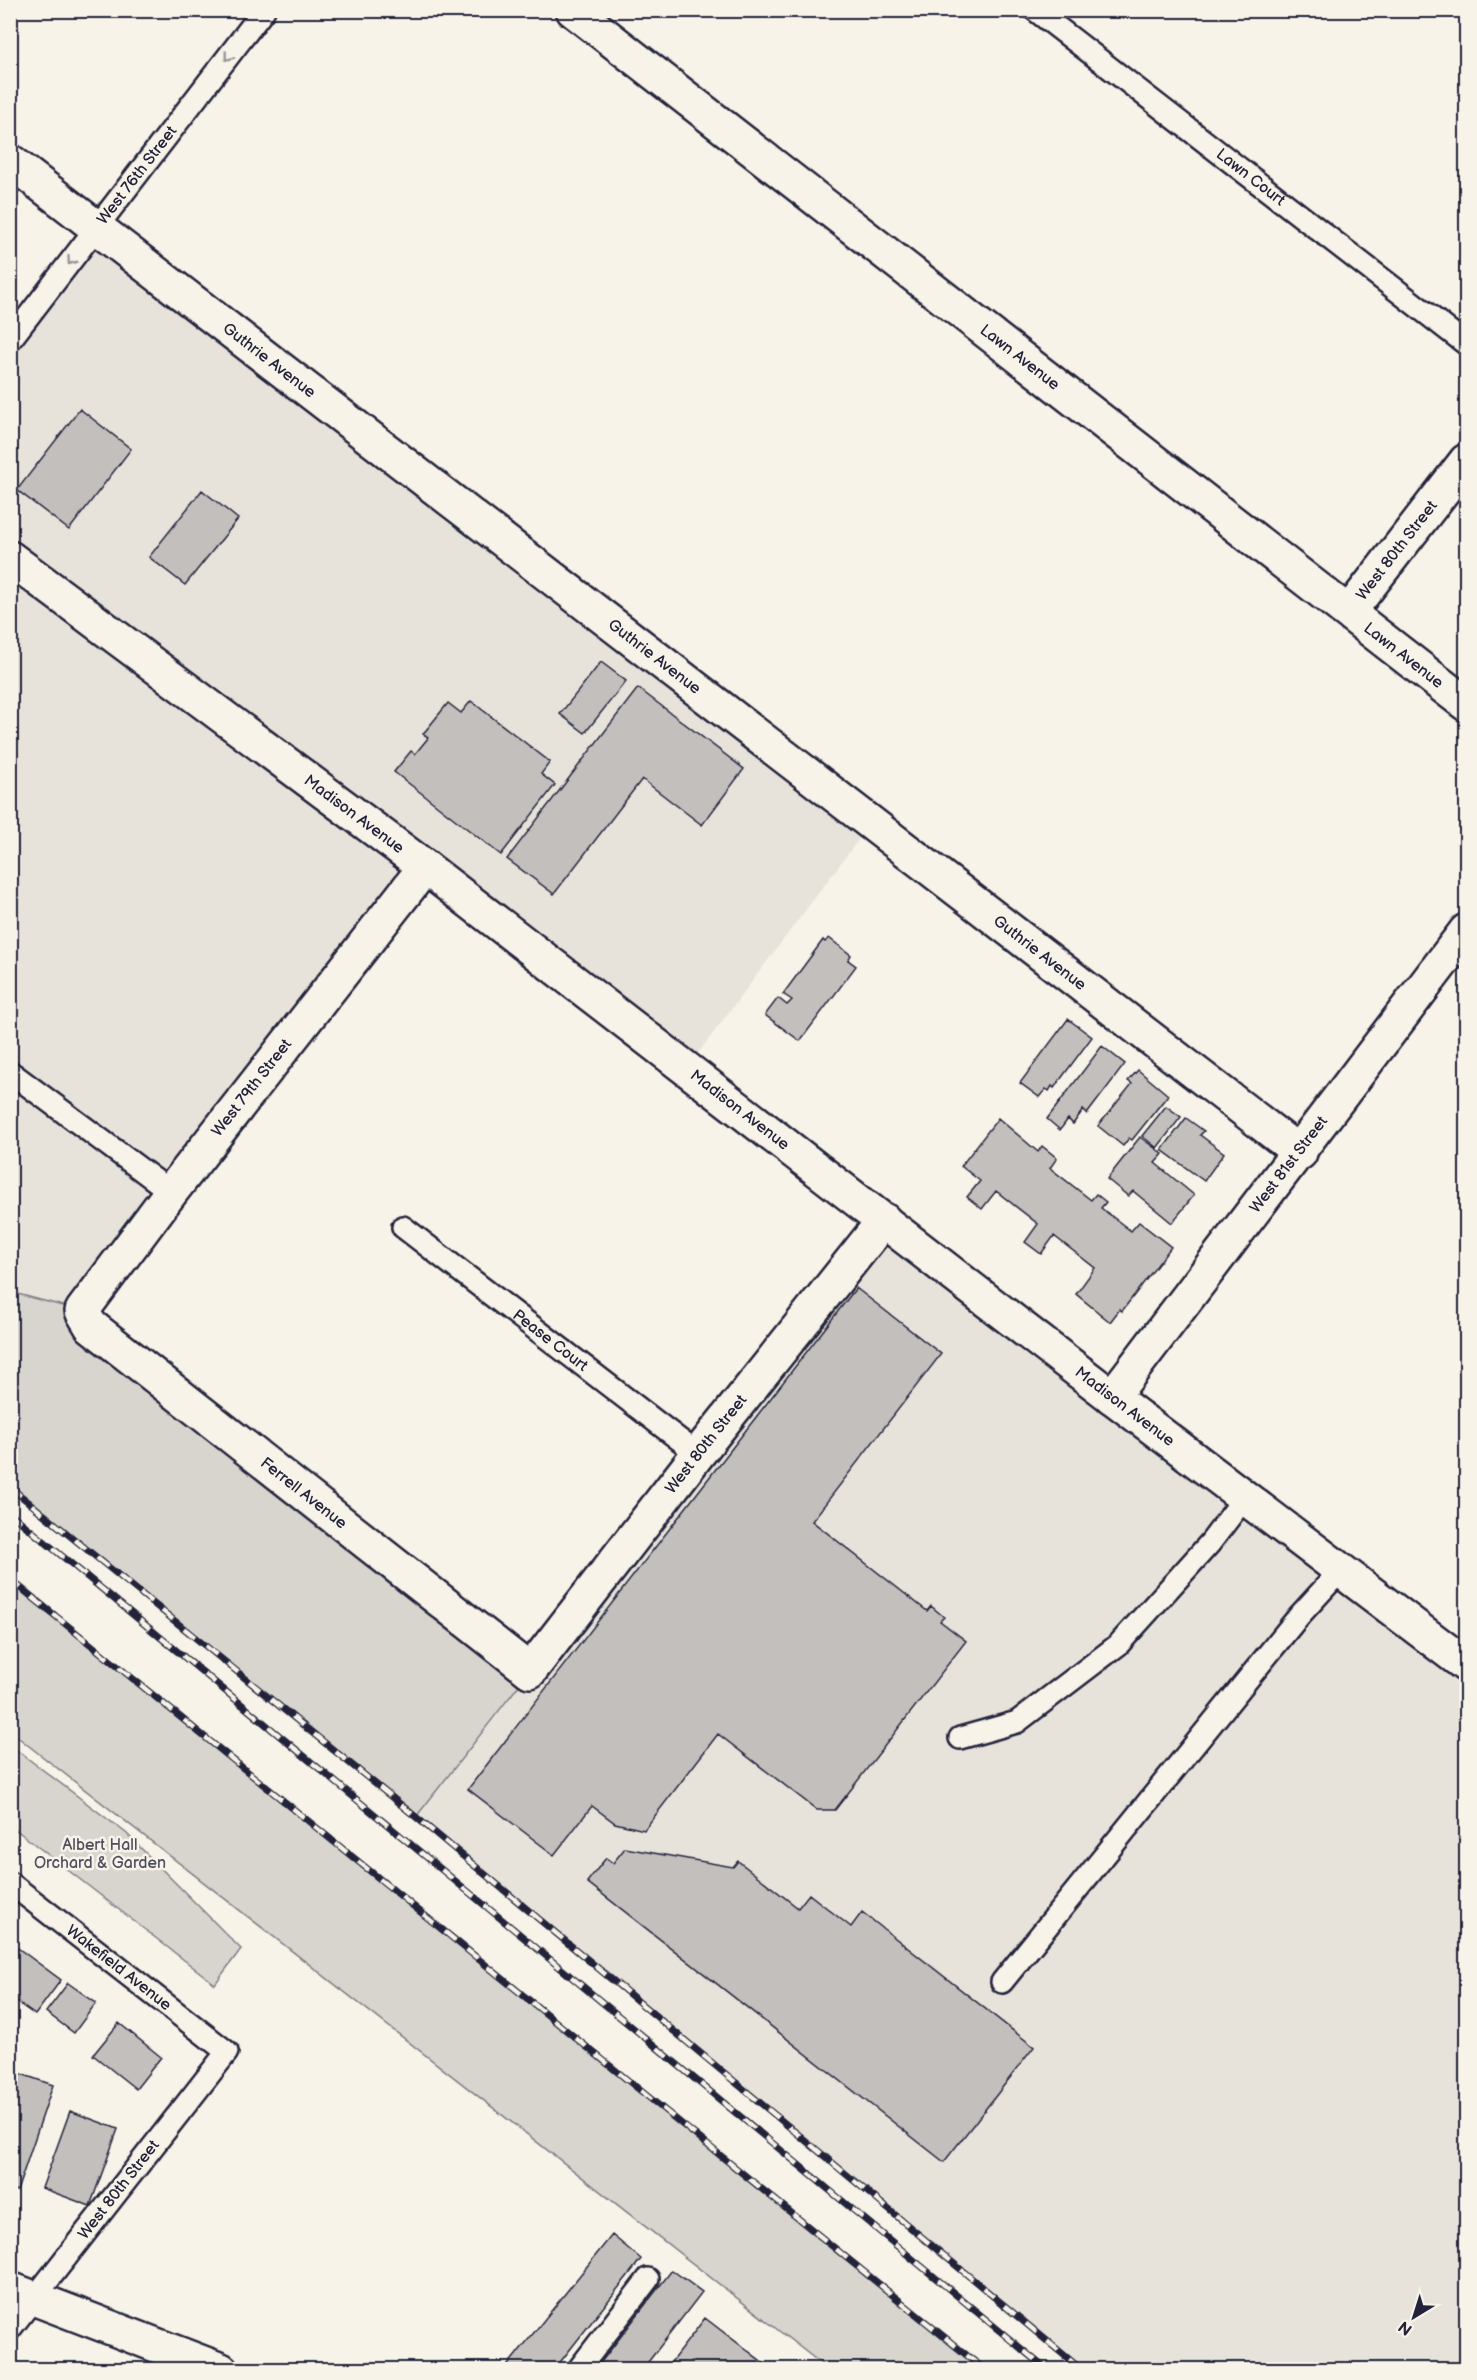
<svg xmlns="http://www.w3.org/2000/svg" width="1477" height="2380" font-family="'Balsamiq Sans',sans-serif">
  <rect width="100%" height="100%" fill="#f7f3e8"/>
  <filter id="ink" filterUnits="userSpaceOnUse"><feTurbulence type="fractalNoise" baseFrequency=".0167" numOctaves="2"/><feDisplacementMap in="SourceGraphic" scale="12" xChannelSelector="R" yChannelSelector="G"/><feConvolveMatrix kernelMatrix="1 2 1 2 8 2 1 2 1" color-interpolation-filters="sRGB"/></filter>
  <g filter="url(#ink)">
    <path fill="#e7e3db" d="M96,228L871,823L687,1068L425,867L82,1311L11,1292L10,319L20,326Z
      M884,1220L1466,1665V2369H1082L416,1817Z"/>
    <path fill="#d8d5cf" stroke="#7d7c85" stroke-width="1.5" d="M10,1292L82,1311L530,1671L416,1817L11,1487Z
      M10,1579L81,1636L985,2369H828L11,1732Z
      M10,1745L126,1833L241,1949L215,1984L11,1826Z"/>
    <path fill="#c2bfbd" stroke="#22223b" stroke-width="1.5" d="M80,409L131,449L69,530L17,490Z
      M202,490L238,519L185,585L149,557Z
      M601,662L626,681L585,733L560,714Z
      M638,688L744,769L702,825L642,779L554,894L507,859Z
      M471,701L550,762L541,774L555,785L501,855L394,772L411,751L415,754L428,738L423,734L448,703L461,713Z
      M829,938L851,955L848,960L856,966L800,1041L765,1015L778,998L787,1005L792,1000L783,994L823,940L825,942Z
      M1068,1019L1092,1037L1054,1088L1052,1086L1049,1091L1046,1089L1039,1097L1020,1083Z
      M1102,1046L1125,1064L1087,1114L1083,1110L1073,1124L1068,1119L1060,1130L1047,1119Z
      M1138,1070L1168,1095L1132,1140L1129,1138L1123,1146L1098,1126L1132,1084L1128,1081Z
      M1166,1106L1181,1117L1157,1148L1142,1136Z
      M998,1118L1038,1152L1042,1146L1057,1158L1050,1168L1091,1200L1096,1194L1106,1202L1101,1208L1131,1231L1139,1222L1171,1247L1122,1311L1120,1309L1110,1322L1076,1294L1095,1268L1054,1236L1041,1254L1025,1242L1038,1224L996,1191L982,1209L967,1197L980,1181L961,1166Z
      M1186,1118L1204,1131L1200,1135L1224,1153L1204,1181L1162,1150Z
      M1140,1137L1163,1154L1155,1163L1194,1195L1172,1223L1133,1191L1128,1196L1107,1179Z
      M856,1288L941,1354L812,1521L927,1611L931,1606L944,1617L940,1621L966,1641L835,1810H817L718,1734L644,1830L615,1823L592,1806L554,1855L468,1789Z
      M625,1848L733,1867L738,1861L798,1908L809,1894L851,1927L862,1912L1034,2047L944,2162L587,1882L606,1858L613,1863Z
      M11,1943L61,1980L35,2015L10,1997Z
      M68,1983L96,2003L74,2033L46,2012Z
      M119,2023L161,2057L136,2089L93,2055Z
      M10,2070L53,2085L17,2191L10,2189Z
      M70,2111L118,2129L90,2206L42,2188Z
      M612,2235L641,2259L554,2370H504Z
      M672,2270L702,2292L642,2370H595Z
      M705,2318L773,2370H665Z"/>
    <g fill="none" stroke-linecap="round" stroke-linejoin="round">
      <g stroke="#22223b" stroke-width="26">
        <g id="lane">
          <path id="s1" d="M1035,10L1466,344"/>
          <path id="s2" d="M10,340L264,10"/>
          <path d="M10,1072L171,1192"/>
          <path id="s3" d="M403,1227L698,1454"/>
          <path d="M960,1738L1017,1722L1118,1645L1210,1543L1245,1497"/>
          <path id="s4" d="M10,1883L227,2052L10,2329"/>
          <path d="M1002,1982L1299,1616L1341,1570"/>
          <path d="M578,2370L648,2279"/>
        </g>
      </g>
      <g stroke="#22223b" stroke-width="38">
        <g id="street">
          <path id="s5" d="M573,10L1466,704"/>
          <path id="s6" d="M10,161L1300,1153"/>
          <path id="s7" d="M1349,612L1466,461"/>
          <path id="s8" d="M425,867L171,1192L82,1311L91,1326L530,1671L698,1454L884,1220"/>
          <path id="s9" d="M1112,1397L1466,931"/>
        </g>
      </g>
      <g stroke="#22223b" stroke-width="38">
        <g id="secondary">
          <path id="s10" d="M10,558L425,867L1112,1397L1466,1665"/>
          <path d="M10,2289L221,2370"/>
        </g>
      </g>
      <use href="#lane" stroke="#f7f3e8" stroke-width="21"/>
      <use href="#street" stroke="#f7f3e8" stroke-width="33"/>
      <use href="#secondary" stroke="#f7f3e8" stroke-width="33"/>
      <g stroke="#22223b" stroke-width="7">
        <path id="rail" d="M10,1487L416,1817L1082,2370
          M10,1513L1047,2370
          M10,1579L985,2370"/>
      </g>
      <use href="#rail" stroke="#f7f3e8" stroke-width="4.5" stroke-dasharray="14" stroke-linecap="butt"/>
    </g>
    <defs><path id="oneway-chevron" d="M-2-3.5L2.5 0L-2 3.5" fill="none" stroke-width="1.6" stroke-linecap="round" stroke-linejoin="round" transform="scale(1.5)"/></defs>
    <g stroke="#97959a">
      <use href="#oneway-chevron" transform="translate(228 57) rotate(128)"/>
      <use href="#oneway-chevron" transform="translate(71 261) rotate(127)"/>
    </g>
  </g>
  <g text-anchor="middle" dominant-baseline="central" stroke-width="5" stroke-linejoin="round" paint-order="stroke">
    <g font-size="16" fill="#22223b" stroke="#f7f3e8">
      <text stroke="none"><textPath href="#s2" startOffset="208">West 76th Street</textPath></text>
      <text stroke="none"><textPath href="#s1" startOffset="273">Lawn Court</textPath></text>
      <text stroke="none"><textPath href="#s5" startOffset="566">Lawn Avenue</textPath></text>
      <text stroke="none"><textPath href="#s6" startOffset="327">Guthrie Avenue</textPath></text>
      <text stroke="none"><textPath href="#s7" startOffset="78">West 80th Street</textPath></text>
      <text stroke="none"><textPath href="#s5" startOffset="1052">Lawn Avenue</textPath></text>
      <text stroke="none"><textPath href="#s6" startOffset="813">Guthrie Avenue</textPath></text>
      <text stroke="none"><textPath href="#s10" startOffset="429">Madison Avenue</textPath></text>
      <text stroke="none"><textPath href="#s6" startOffset="1299">Guthrie Avenue</textPath></text>
      <text transform="translate(252 1088) rotate(-52)">West 79th Street</text>
      <text stroke="none"><textPath href="#s10" startOffset="915">Madison Avenue</textPath></text>
      <text stroke="none"><textPath href="#s9" startOffset="292">West 81st Street</textPath></text>
      <text stroke="none"><textPath href="#s3" startOffset="186">Pease Court</textPath></text>
      <text stroke="none"><textPath href="#s10" startOffset="1401">Madison Avenue</textPath></text>
      <text stroke="none"><textPath href="#s8" startOffset="1424">West 80th Street</textPath></text>
      <text stroke="none"><textPath href="#s8" startOffset="849">Ferrell Avenue</textPath></text>
      <text stroke="none"><textPath href="#s4" startOffset="138">Wakefield Avenue</textPath></text>
      <text transform="translate(119 2190) rotate(-52)">West 80th Street</text>
    </g>
    <g font-size="16" fill="#504f60" stroke="#f7f3e8">
      <text x="100" y="1845">Albert Hall<tspan x="100" dy="18">Orchard &amp; Garden</tspan></text>
    </g>
  </g>
  <rect width="1477" height="2380" fill="none" stroke="#f7f3e8" stroke-width="36"/>
  <rect x="18" y="18" width="1441" height="2344" fill="none" stroke="#22223b" stroke-width="2" filter="url(#ink)"/>
  <g transform="translate(1414 2317) rotate(218)" stroke="#f7f3e8" stroke-width="4.5" paint-order="stroke">
  <path d="M0-4.5L10 22L0 15L-10 22Z" fill="#22223b"/>
  <text y="-9" font-size="16" font-weight="bold" text-anchor="middle" fill="#22223b">N</text>
  </g>
</svg>
